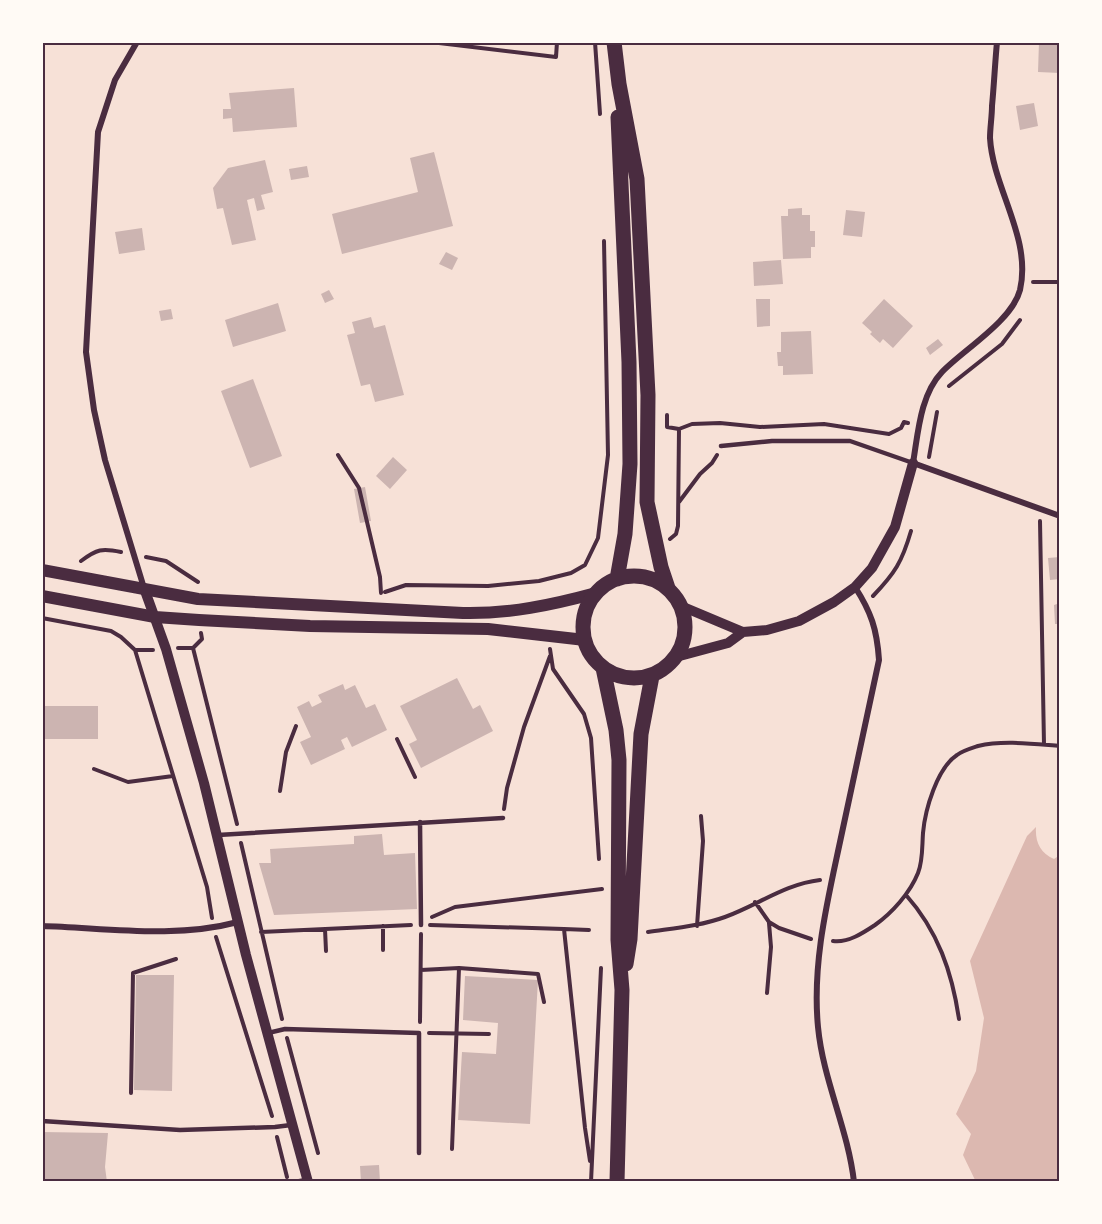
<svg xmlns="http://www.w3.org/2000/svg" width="1102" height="1224" font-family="Signika,sans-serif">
  <rect width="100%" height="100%" fill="#f7e1d7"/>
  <path fill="#dcb8b0" d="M1036,827C1035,842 1040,853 1054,859L1060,855V1182H976L963,1155L971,1134L956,1114L976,1071L984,1018L970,961L1027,836Z"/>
  <path fill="#ccb4b1" d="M1039,42H1060V73L1038,72Z
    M294,88L297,127L233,132L232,118L223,119V109H231L229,93Z
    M1034,103L1038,126L1020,130L1016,106Z
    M434,152L453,226L342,254L332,214L418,192L410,158Z
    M265,160L273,192L261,195L265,209L257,211L254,198L247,200L256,240L232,245L223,208L217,209L213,188L228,168Z
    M307,166L309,177L291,180L289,169Z
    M802,208V215H810V231H815V247H811V258L783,259L781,216H788V209Z
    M846,210L865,212L862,237L843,235Z
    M142,228L145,250L119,254L115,232Z
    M446,252L458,258L452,270L439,264Z
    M781,260L783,284L754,286L753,262Z
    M329,290L334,299L325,303L321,294Z
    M756,299H770V326L757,327Z
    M884,299L913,326L893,348L883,339L880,343L870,334L872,332L862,323Z
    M278,303L286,331L233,347L225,320Z
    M171,309L173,319L161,321L159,311Z
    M371,317L374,328L385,325L404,395L375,402L370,384L361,386L347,335L355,333L352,322Z
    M811,331L813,374L783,375V366H778L777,352H781V332Z
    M938,339L943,345L930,355L926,348Z
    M253,379L282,456L250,468L221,391Z
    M393,457L407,470L390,489L376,476Z
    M365,487L371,521L360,523L354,489Z
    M1060,557V579L1050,580L1048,558Z
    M1057,591H1060V624H1055L1054,605L1057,604Z
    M457,678L473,709L480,705L493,731L421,768L409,744L417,740L400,706Z
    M343,684L345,690L355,685L366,708L375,704L387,730L352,747L347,737L341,740L345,749L311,765L300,742L311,737L297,707L309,701L312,707L322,702L318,695Z
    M42,706H98V739H42Z
    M382,834L384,855L415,853L417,909L274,915L259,863H271L270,849L354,844V836Z
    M136,975H174L172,1091L134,1090Z
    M465,976L538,980L530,1124L458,1120L462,1052L496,1054L498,1023L463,1020Z
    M42,1132L108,1133L105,1167L107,1182H42Z
    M379,1165L380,1182H361L360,1166Z"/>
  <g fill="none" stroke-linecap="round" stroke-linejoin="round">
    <path stroke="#4a2c40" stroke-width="4" d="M595,42L600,114
      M439,43L556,57L557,42
      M1033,282H1060
      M949,386L1002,344L1020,320
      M667,415V427L679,429
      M338,455L359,488L380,577L381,593
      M929,457L937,412
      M679,502L700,474L712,463L717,455
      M1040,521L1044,745
      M670,539L676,534L678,526L679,429L692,424L720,423L760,427L824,424L889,434L901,428L904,422L908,423
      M146,557L166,561L198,582
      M81,561C97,549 102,548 121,552
      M385,592L406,585L488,586L539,581L571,573L585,565L598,538L608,455L604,241
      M873,596C895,573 902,562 911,531
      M42,618L111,631L121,637L135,650H153
      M201,633L202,639L193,648L237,824
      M178,648H193
      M550,649L553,669L584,714L591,738L599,859
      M135,650L207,887L212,918
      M397,739L415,777
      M94,769L128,782L173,776
      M280,791L286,752L296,726
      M504,809L507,788L524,727L550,656
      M241,843L282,1019
      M906,895C938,931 952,972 959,1019
      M755,902L769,922L779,928L811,939
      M432,917L455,907L602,889
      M430,925L564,929L585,1128L590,1161
      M383,926V950
      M697,926L703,841L701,816
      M325,929L326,951
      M564,929L589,930
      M261,932L411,925
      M648,932C675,928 700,926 725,917C758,905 785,884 820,880
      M216,937L272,1116
      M833,941C848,943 863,933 875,925C892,913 910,893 918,873C923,861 922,846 923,833C925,810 937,768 957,755C962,751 972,748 978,746C1003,740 1034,744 1060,746
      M421,970L459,968L538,974L544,1002
      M767,993L771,947L769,923
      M420,1022L421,934
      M429,1033L489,1034
      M287,1038L318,1153
      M131,1093L133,973L176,959
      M277,1137L287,1177
      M452,1149L459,968
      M591,1182L601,968"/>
    <path stroke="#4a2c40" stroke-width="4.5" d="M721,446L772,441H850L913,463
      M420,822L421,925
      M218,835L503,818
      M268,1033L285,1029L419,1033V1153
      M42,1121L180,1130L275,1127L291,1125"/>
    <path stroke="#4a2c40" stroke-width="5" d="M296,1182L307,1180"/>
    <path stroke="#4a2c40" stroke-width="6" d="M137,42L115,80L98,132L86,352L94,410L105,460L144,588
      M997,42C995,63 994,85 992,106C992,116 990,128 990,138C993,189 1032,238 1020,290C1012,321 963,350 942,372C920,395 918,434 913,463L1060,516
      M42,926C107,928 174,939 238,922
      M854,1182C848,1129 823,1080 818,1027C812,964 827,903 840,842C853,781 866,720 879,660C877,629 871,612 855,587"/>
    <path stroke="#4a2c40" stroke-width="10" d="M144,588L166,649L204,783L246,955L308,1182
      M681,606L743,632
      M676,657L728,643L743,632L767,630L799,621L834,602L855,587L872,568L895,527L913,463"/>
    <path stroke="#4a2c40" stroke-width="12" d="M42,570L198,599L463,613C509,614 552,605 596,593
      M42,596L155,617L199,620L310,626L488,629L585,640"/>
    <path stroke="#4a2c40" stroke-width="15" d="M614,42L619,84L637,179L648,395L647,502L661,567L668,588
      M583 627a51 51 0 1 1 102 0a51 51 0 1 1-102 0Z
      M617,579L625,534L630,464L629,362L618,117
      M603,668L616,730L619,760L618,940L622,990L617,1182
      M626,964L630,939L641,734L652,676"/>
  </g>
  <rect width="1102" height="1224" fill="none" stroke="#fffaf5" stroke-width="87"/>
  <rect x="44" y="44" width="1014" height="1136" fill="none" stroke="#4a2c40" stroke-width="2"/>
</svg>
